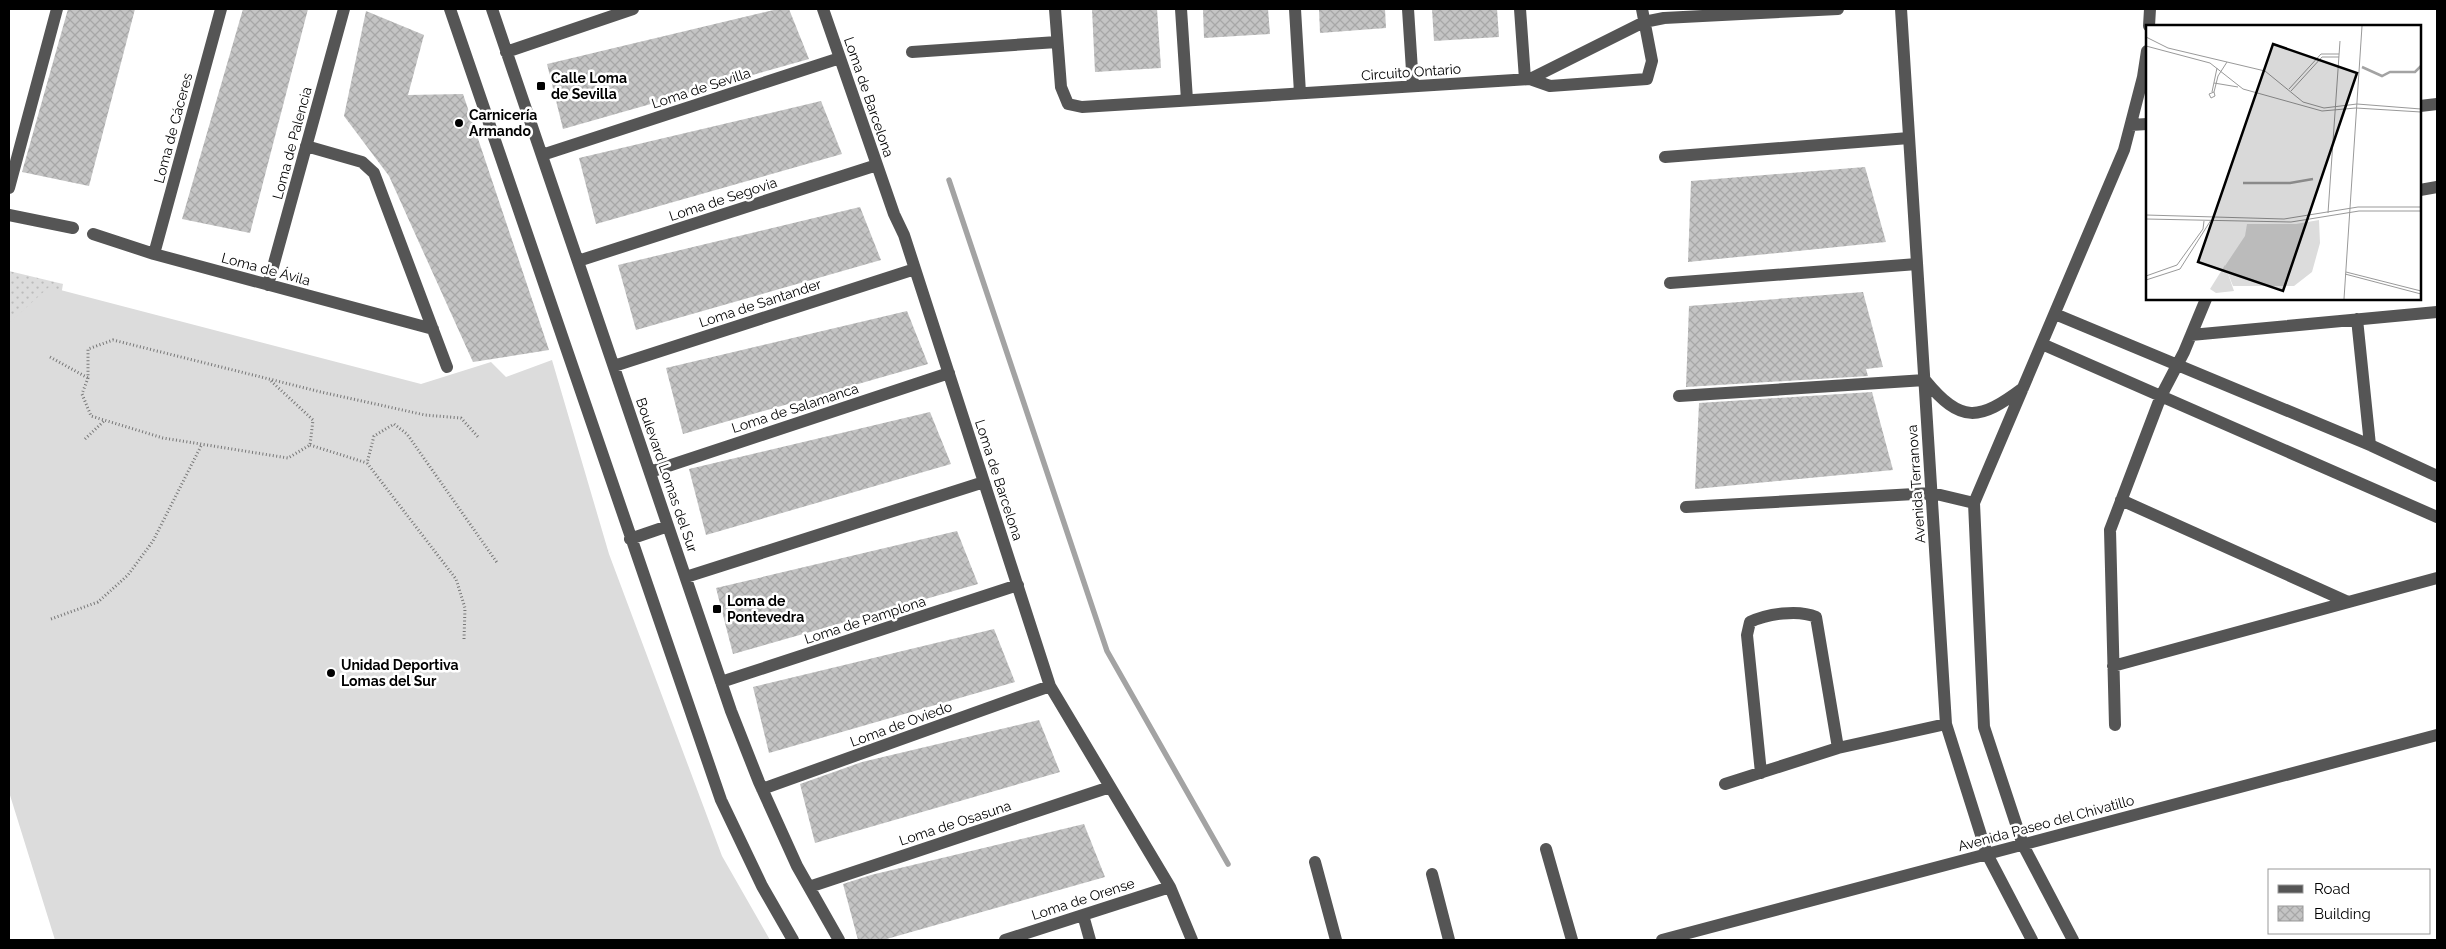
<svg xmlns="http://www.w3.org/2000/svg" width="2446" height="949" font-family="Raleway,sans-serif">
  <defs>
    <pattern id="grass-dots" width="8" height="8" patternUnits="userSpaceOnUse" patternTransform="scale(1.25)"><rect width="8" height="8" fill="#dcdcdc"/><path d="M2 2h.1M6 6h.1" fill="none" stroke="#bbb" stroke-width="1.8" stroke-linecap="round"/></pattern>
    <pattern id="building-cross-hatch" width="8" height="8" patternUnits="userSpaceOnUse" patternTransform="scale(1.25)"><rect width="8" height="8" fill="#c4c4c4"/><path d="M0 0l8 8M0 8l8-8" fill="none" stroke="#a7a7a7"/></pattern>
  </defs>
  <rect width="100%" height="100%" fill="#fff"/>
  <path fill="url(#grass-dots)" d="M9,271L63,284L60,301L9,338Z"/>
  <path fill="#dcdcdc" d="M49,287L421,384L491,362L506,377L552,360L609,554L722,856L770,940H55L9,792V323Z"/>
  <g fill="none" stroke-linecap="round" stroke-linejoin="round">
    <path stroke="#a3a3a3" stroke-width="5.5" d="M949,180L1107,651L1228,864"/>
  </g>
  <path fill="url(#building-cross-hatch)" d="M68,9H135L89,186L22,172Z
    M243,9H308L250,233L182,219Z
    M778,9H789L809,59L563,129L547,64Z
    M1092,9H1157L1161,68L1095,72Z
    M1203,9H1268L1270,34L1204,38Z
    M1319,9H1385L1386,28L1320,33Z
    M1432,9H1497L1499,37L1434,41Z
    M366,11L424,35L408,95L463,94L549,350L473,362L389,176L344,116Z
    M821,101L842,154L596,224L579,158Z
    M1865,167L1886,242L1688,262L1691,181Z
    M860,207L881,260L636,330L618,265Z
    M1863,292L1883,367L1866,369L1868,376L1686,387L1689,306Z
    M907,311L928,364L683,434L666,368Z
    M1872,392L1893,470L1695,489L1699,403Z
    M930,412L951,464L706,535L689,469Z
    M957,531L978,584L733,654L716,588Z
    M994,629L1015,682L769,753L753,687Z
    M1039,720L1060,772L815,843L800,784L862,762Z
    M1084,824L1105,877L883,940H858L843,884L871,875Z"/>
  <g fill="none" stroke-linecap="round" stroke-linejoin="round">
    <path stroke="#777" stroke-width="3" stroke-dasharray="1 2.5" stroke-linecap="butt" d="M50,357L88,378
      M271,381L313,420L310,445L288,458L163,438L91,416L82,394L88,378V349L113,340L321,392L425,415L461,418L479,438
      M85,439L104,421
      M310,445L367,463
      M51,619L98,602L128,575L153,541L202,444
      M464,639L465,608L456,579L367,463L374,436L394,424L407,434L498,564"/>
    <path stroke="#555" stroke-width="12" d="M450,9L721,800L762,886L793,940
      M492,9L731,711L759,782L797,866L839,940
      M823,9L894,214L904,235L1050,686L1170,887L1192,940
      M1055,9L1061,87L1068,104L1082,107L1530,79L1644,22L1664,18L1838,9
      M1181,9L1187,100
      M1295,9L1300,93
      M1408,9L1413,86
      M1520,9L1525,79
      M1901,9L1946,724L1987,854L2032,940
      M2149,26L2150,9
      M506,52L633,9
      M912,52L1057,42
      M1530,79L1550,86L1647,79L1652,61L1642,9
      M2420,106L2437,104
      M2131,125L2147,124
      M306,146L362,162L374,173L447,367
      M542,155L840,58
      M1665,157L1909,138
      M9,188L57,9
      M2420,190L2437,187
      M9,215L73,228
      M93,234L154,254L433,329
      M154,254L221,9
      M578,261L877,165
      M1670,283L1917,264
      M268,285L344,9
      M2055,314L2370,445L2437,476
      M2357,319L2370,445
      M2191,335L2437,312
      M2042,344L2437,517
      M614,366L915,269
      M1679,396L1925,380C1961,424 1979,421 2023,388
      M650,472L949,373
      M2121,500L2348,602
      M1686,507L1932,493L1974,503
      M630,539L668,526
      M686,577L984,482
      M2113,666L2437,578
      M721,682L1018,585
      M2115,725L2110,530L2161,396L2184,352L2206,299
      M1761,773L1747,635L1750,622C1767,614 1798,609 1816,617L1838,748
      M1725,784L1838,748L1946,724
      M762,789L1050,686
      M1546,849L1572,940
      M1315,862L1336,940
      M1432,874L1449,940
      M809,887L1110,787
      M1083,915L1090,940
      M1005,940L1170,887
      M1662,940L2437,735
      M2073,940L2023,845L1984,727L1974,503L2124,150L2143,77L2147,51"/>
  </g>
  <g fill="#000" stroke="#fff" stroke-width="2">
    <rect x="536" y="81" width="10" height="10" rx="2.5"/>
    <circle cx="459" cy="123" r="5"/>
    <rect x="712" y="604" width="10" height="10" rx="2.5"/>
    <circle cx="331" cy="673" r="5"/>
  </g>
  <g text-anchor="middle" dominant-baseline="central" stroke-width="5" stroke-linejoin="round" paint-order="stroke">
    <g font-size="14" fill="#000" stroke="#fff">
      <text transform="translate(1411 72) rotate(-4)">Circuito Ontario</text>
      <text transform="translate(701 88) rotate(-18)">Loma de Sevilla</text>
      <text transform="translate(869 97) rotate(71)">Loma de Barcelona</text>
      <text transform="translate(173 128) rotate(-75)">Loma de Cáceres</text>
      <text transform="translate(292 143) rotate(-75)">Loma de Palencia</text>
      <text transform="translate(723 199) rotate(-18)">Loma de Segovia</text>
      <text transform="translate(266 269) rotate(15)">Loma de Ávila</text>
      <text transform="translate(760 303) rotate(-18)">Loma de Santander</text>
      <text transform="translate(795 408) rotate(-18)">Loma de Salamanca</text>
      <text transform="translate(667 475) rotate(71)">Boulevard Lomas del Sur</text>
      <text transform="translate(999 480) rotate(72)">Loma de Barcelona</text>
      <text transform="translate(1916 484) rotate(-94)">Avenida Terranova</text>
      <text transform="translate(865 620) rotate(-18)">Loma de Pamplona</text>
      <text transform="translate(901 724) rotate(-20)">Loma de Oviedo</text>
      <text transform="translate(955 823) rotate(-18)">Loma de Osasuna</text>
      <text transform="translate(2046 823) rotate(-15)">Avenida Paseo del Chivatillo</text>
      <text transform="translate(1083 899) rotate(-18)">Loma de Orense</text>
    </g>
    <g font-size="14" font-weight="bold" fill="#000" stroke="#fff" text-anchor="start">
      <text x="551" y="78">Calle Loma<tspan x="551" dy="16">de Sevilla</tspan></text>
      <text x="469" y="115">Carnicería<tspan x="469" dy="16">Armando</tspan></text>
      <text x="727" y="601">Loma de<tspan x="727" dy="16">Pontevedra</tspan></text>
      <text x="341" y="665">Unidad Deportiva<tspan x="341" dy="16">Lomas del Sur</tspan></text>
    </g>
  </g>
  <g transform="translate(2146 25)">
    <rect width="275" height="275" fill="#fff"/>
    <path d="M79,240L88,266L70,268L64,264Z" fill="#dcdcdc"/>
    <path d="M173,195L174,218L166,247L148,261H87L79,241L99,211L101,199H150Z" fill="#dcdcdc"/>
    <path fill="none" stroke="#a3a3a3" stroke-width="2.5" d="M216,42L236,51L244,47H269L275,41M97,158H144L167,154"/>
    <path fill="none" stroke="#999" stroke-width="1" d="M0,12L22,23L119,46L157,77L178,83L211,79L275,84M0,21L64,38L97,64L176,86L210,83L275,87M68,58L92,62M143,64L175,29H193M145,66L176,32H193M66,67L71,43M68,67L69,71L65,73L63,69L68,67L72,51L81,37M182,188L194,16M0,190L138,194L212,182H275M0,194L145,197L213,186H275M200,247L275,266M199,249L275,269M0,251L31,240L57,204L58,196M0,255L34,244L65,195M198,274L216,1"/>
    <path fill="#000" fill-opacity="0.15" stroke="#000" stroke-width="2.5" d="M127,19L211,48L137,266L52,237Z"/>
    <rect width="275" height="275" fill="none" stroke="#000" stroke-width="2.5"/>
  </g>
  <rect width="2446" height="949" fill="none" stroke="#000000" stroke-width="20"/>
  <rect x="2268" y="869" width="162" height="65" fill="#ffffff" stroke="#999999"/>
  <rect x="2278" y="885" width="25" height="8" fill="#555555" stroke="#999999"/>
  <text x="2314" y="894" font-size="15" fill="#000000">Road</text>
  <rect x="2278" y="906" width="25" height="15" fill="url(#building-cross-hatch)" stroke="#999999"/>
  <text x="2314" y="919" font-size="15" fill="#000000">Building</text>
</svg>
